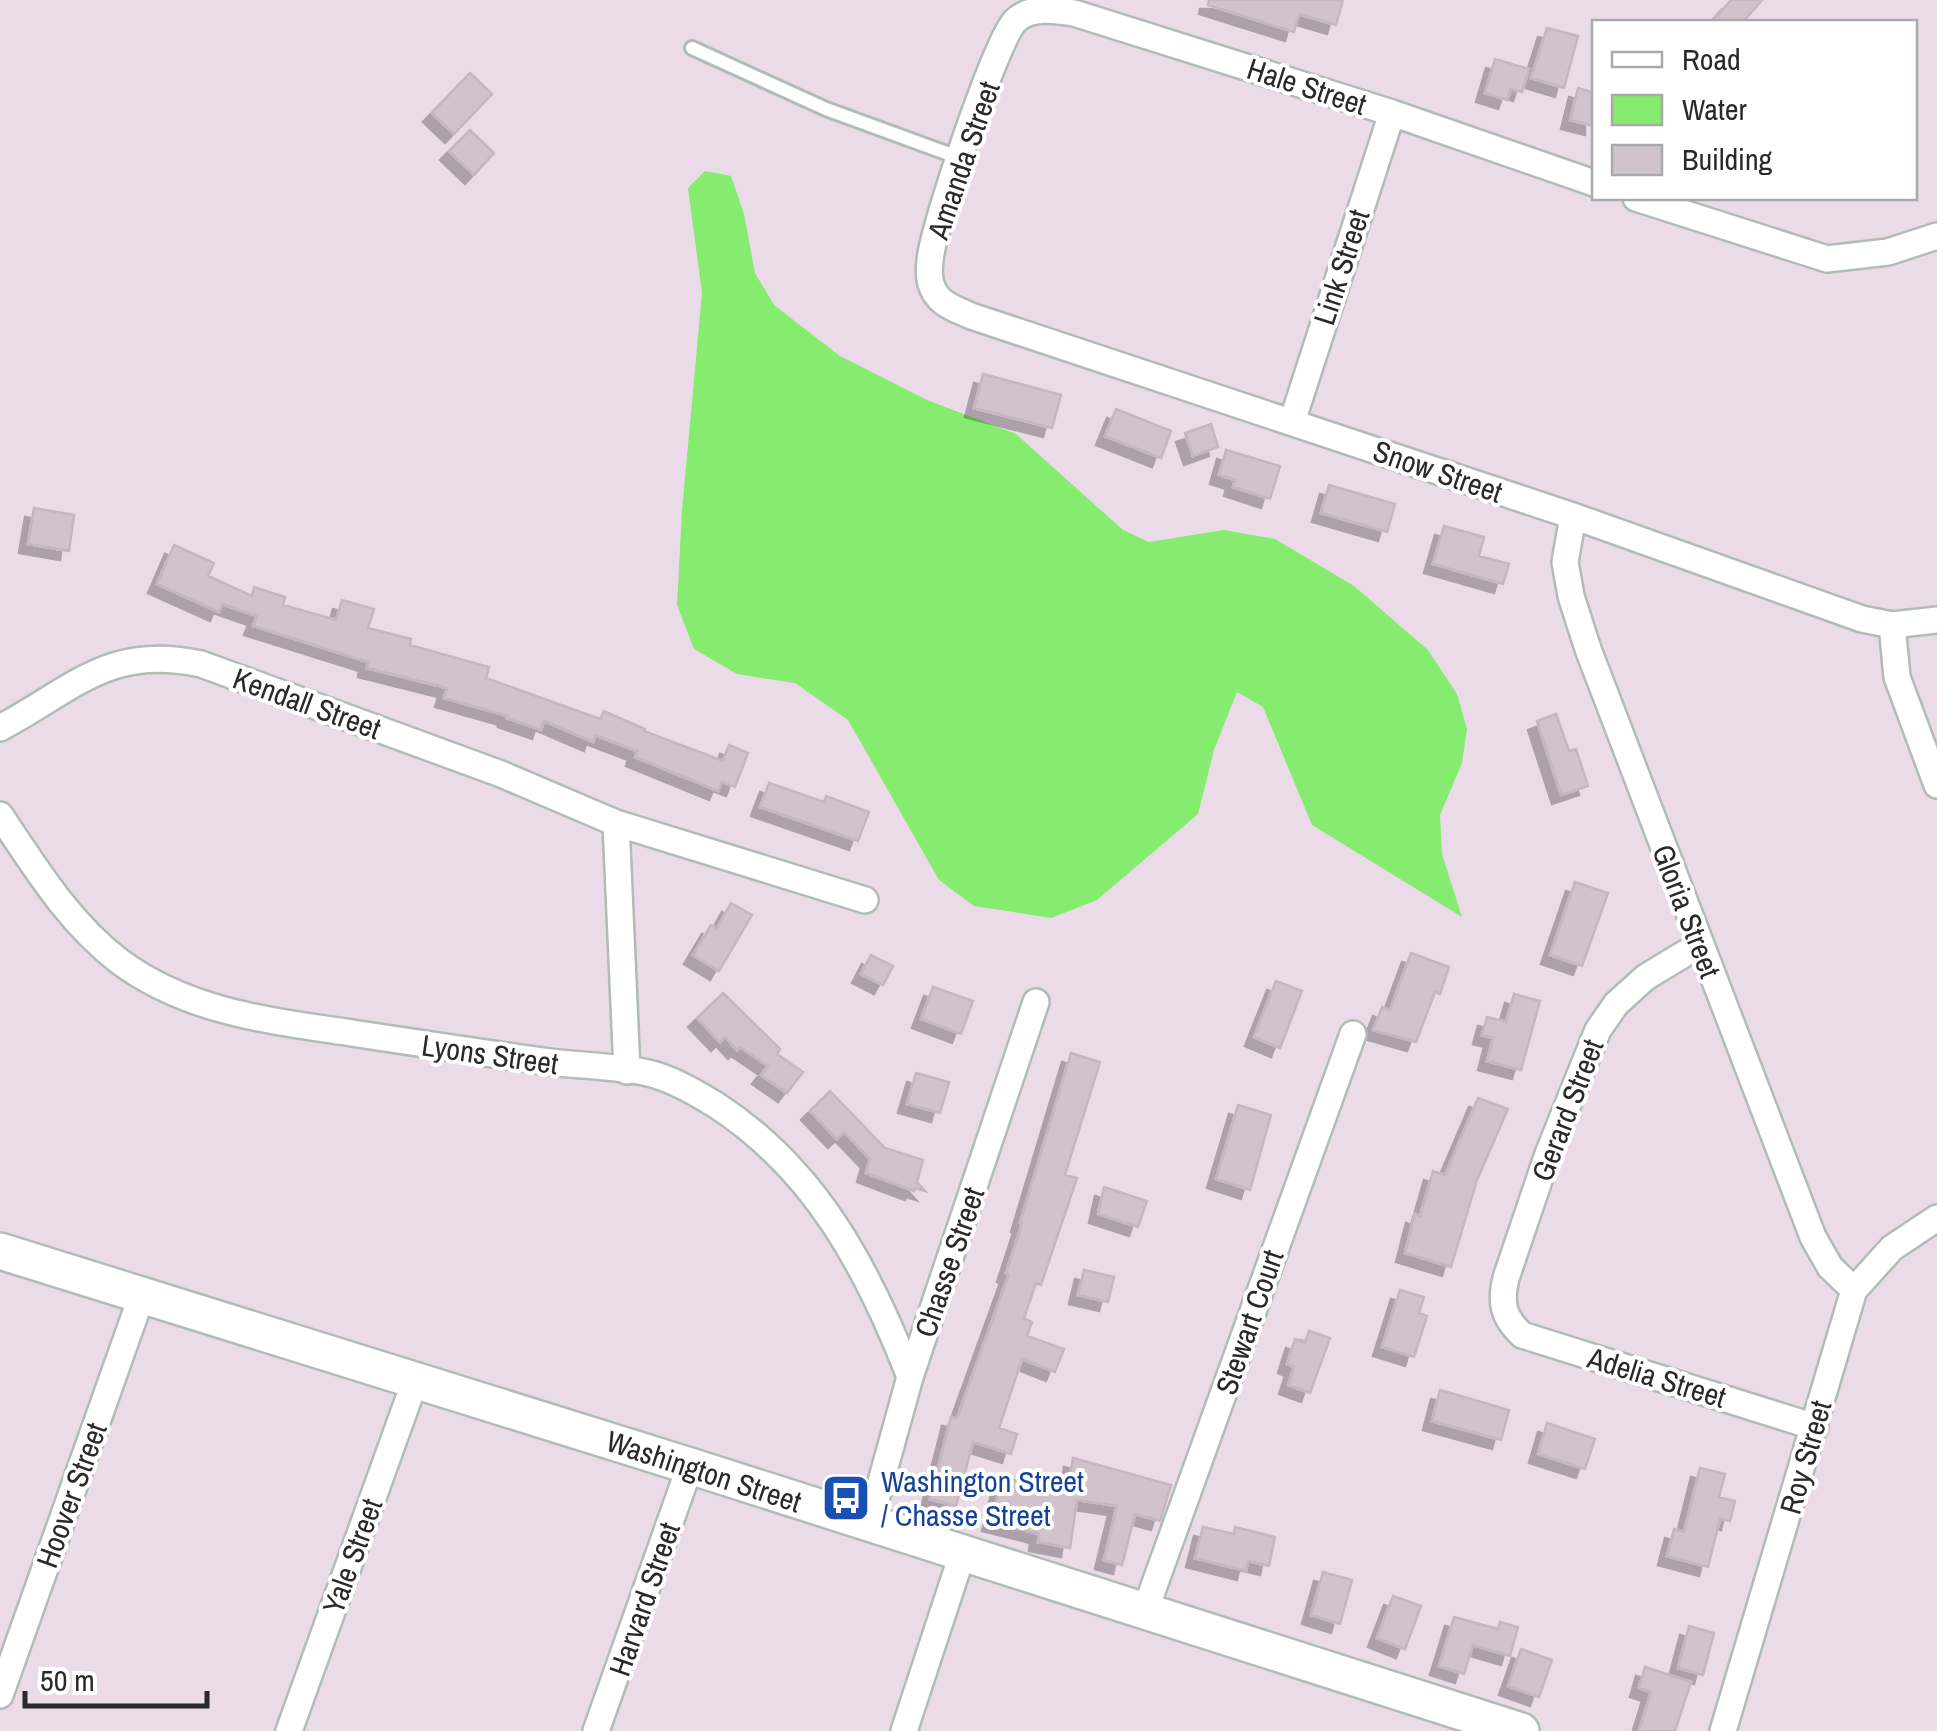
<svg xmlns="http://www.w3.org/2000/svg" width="1937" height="1731" font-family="'Archivo Narrow',sans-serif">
  <defs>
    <filter id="shadow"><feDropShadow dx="-9" dy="9" stdDeviation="0" flood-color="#0004"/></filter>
  </defs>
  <rect width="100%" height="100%" fill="#ebdbe9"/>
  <path fill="#85ec6f" d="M705,171L731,176L744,214L755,273L774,305L840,356L927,400L1016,434L1123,530L1149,542L1224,530L1275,539L1354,586L1428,650L1457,694L1467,729L1462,763L1440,815L1442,854L1462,917L1312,825L1263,707L1237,692L1214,750L1198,814L1097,900L1051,918L974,906L939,880L848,720L795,683L737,674L694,649L677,605L682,510L702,293L688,188Z"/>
  <path fill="#d0c3ce" stroke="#c6b5c2" stroke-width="2.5" filter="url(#shadow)" d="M1209,0H1343L1336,25L1299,14L1294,32L1208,5Z
    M1731,0H1762L1743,22H1712Z
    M1547,28L1578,36L1564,88L1531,78Z
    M1495,59L1529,69L1522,92L1511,89L1507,100L1485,93Z
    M470,73L492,94L454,134L432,113Z
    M1578,88L1594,93V126L1570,120Z
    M470,130L494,153L474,175L449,151Z
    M983,374L1061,395L1052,428L974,408Z
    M1116,409L1171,431L1161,458L1105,436Z
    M1211,424L1218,447L1193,456L1185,433Z
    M1226,450L1280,466L1270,499L1233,487L1235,480L1219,475Z
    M1329,485L1395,504L1387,532L1321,513Z
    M34,508L74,515L69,551L28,544Z
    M1444,526L1484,537L1479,556L1509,564L1503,584L1433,564Z
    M174,545L214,563L208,576L252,596L254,587L285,597L283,605L336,620L342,600L374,609L368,628L411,639L410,645L489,667L486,678L600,719L604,711L645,729L644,731L723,761L729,745L748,753L735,787L722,782L718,791L635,757L637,751L595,735L593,742L544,721L541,730L507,718L508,716L444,698L447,688L367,668L368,662L253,626L257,616L222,604L219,612L157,584Z
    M1556,714L1569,751L1576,749L1588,786L1561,795L1537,721Z
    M769,783L824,802L826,796L869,812L858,841L760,807Z
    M1575,882L1608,893L1582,966L1550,955Z
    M731,903L752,915L719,971L693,955L711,925L717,928Z
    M1411,953L1449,967L1440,994L1435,992L1416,1042L1373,1030L1382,1007L1390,1010Z
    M871,955L893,966L883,985L861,974Z
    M1276,981L1302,991L1280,1048L1254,1037Z
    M933,987L973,1001L961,1034L921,1019Z
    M723,993L780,1049L777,1054L803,1072L787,1093L761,1075L768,1066L740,1047L737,1050L725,1037L720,1042L697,1018Z
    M1514,994L1540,1001L1521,1070L1487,1061L1493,1038L1482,1035L1487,1017L1506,1022Z
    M1071,1053L1100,1062L1065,1175L1077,1178L1041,1285L1036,1283L1024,1318L1032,1322L1027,1336L1064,1349L1055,1372L1022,1359L999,1428L1017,1434L1011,1454L973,1442L956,1506L930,1499L951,1417L957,1418L1009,1274L1006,1273L1022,1224L1020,1223Z
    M916,1073L949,1082L940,1113L907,1104Z
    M830,1091L885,1148L923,1160L917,1182L925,1191L915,1188L914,1191L866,1173L870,1159L844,1132L837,1139L810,1111Z
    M1478,1098L1508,1109L1477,1180L1451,1267L1405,1253L1415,1214L1420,1216L1433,1171L1445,1175Z
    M1238,1105L1271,1115L1250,1190L1216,1179Z
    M1104,1187L1147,1201L1138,1227L1098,1214Z
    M1084,1270L1114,1277L1108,1302L1078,1295Z
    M1400,1290L1424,1297L1419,1313L1427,1316L1414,1357L1382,1347Z
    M1309,1331L1330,1338L1310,1393L1288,1385L1294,1367L1287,1364L1295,1339L1305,1343Z
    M1440,1390L1509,1410L1501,1440L1432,1421Z
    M1547,1423L1595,1439L1585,1469L1538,1454Z
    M1073,1458L1171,1485L1160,1521L1135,1514L1122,1565L1104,1560L1117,1506L1077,1500L1070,1548L1038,1542L1039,1534L991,1522L1002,1477L1067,1494Z
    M1700,1468L1725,1474L1719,1497L1735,1501L1730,1521L1720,1519L1708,1567L1667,1556L1674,1529L1684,1532Z
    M1203,1527L1234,1534L1235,1527L1275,1537L1269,1566L1248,1561L1246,1571L1195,1558Z
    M1323,1572L1352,1580L1340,1624L1311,1615Z
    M1393,1596L1421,1606L1405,1649L1377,1638Z
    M1454,1617L1498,1629L1500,1622L1518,1627L1510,1656L1473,1645L1464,1674L1439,1666Z
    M1689,1626L1714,1633L1703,1675L1678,1668Z
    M1521,1649L1552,1660L1539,1697L1508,1686Z
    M1645,1667L1691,1682L1675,1731H1639L1651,1692L1639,1688Z"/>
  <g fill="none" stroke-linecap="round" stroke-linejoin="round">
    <g stroke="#afbdb4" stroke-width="18">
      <path id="lane" d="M692,48L826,109L960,158"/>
    </g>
    <g stroke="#afbdb4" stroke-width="30">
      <path id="street" d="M1594,183L1392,113L1074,13C1056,10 1030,6 1015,21C996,41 932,229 930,261C929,267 929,278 931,284C937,304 954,308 971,316L1573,516L1862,619L1892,625L1937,620
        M1636,198L1827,259L1888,252L1937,236
        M1292,422L1392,113
        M1573,516L1565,562L1571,596L1588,649L1813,1237L1830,1267L1854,1290
        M1892,625L1897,677L1937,785
        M0,728C75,688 110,644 201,664L501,774L616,823L865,900
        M0,815C35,867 68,922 119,961C180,1007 258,1020 332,1030C405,1041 477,1052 550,1062C582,1066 616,1066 648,1073C671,1078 696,1093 716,1105C816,1170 868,1269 910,1377
        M616,823L627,1071
        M1699,945L1646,977L1616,1004L1598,1030L1548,1154L1506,1278C1500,1303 1503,1317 1522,1335L1815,1427
        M869,1525L910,1377L1036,1002
        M1145,1611L1353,1034
        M0,1695L142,1295
        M289,1731L415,1381
        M596,1731L690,1466
        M904,1731L962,1555
        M1723,1731L1854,1290L1892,1248L1937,1218"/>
    </g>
    <g stroke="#afbdb4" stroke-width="40">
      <path id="secondary" d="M0,1251L690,1466L1521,1731"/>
    </g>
    <use href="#lane" stroke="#fff" stroke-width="12"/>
    <use href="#street" stroke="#fff" stroke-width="25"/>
    <use href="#secondary" stroke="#fff" stroke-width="35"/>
  </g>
  <defs>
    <g id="bus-square" transform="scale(2.5)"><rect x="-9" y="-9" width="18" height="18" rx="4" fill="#1a4fb4" stroke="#fff"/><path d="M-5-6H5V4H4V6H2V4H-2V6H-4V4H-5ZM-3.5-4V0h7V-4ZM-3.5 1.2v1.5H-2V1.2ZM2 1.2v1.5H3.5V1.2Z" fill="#fff"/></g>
  </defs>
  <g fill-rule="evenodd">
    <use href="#bus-square" x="846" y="1498"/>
  </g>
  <g text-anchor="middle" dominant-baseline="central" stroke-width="8" stroke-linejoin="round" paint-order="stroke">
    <g font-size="30" fill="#292929" stroke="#fff">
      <text transform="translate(1307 86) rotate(18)">Hale Street</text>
      <text transform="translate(963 160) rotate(-71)">Amanda Street</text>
      <text transform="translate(1341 267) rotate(-72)">Link Street</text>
      <text transform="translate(1438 471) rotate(19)">Snow Street</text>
      <text transform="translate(307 703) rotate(20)">Kendall Street</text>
      <text transform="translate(1687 911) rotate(69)">Gloria Street</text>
      <text transform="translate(490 1054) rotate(8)">Lyons Street</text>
      <text transform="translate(1567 1110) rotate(-69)">Gerard Street</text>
      <text transform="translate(949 1262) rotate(-71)">Chasse Street</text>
      <text transform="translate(1249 1322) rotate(-71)">Stewart Court</text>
      <text transform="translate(1657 1377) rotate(17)">Adelia Street</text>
      <text transform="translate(1805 1457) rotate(-74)">Roy Street</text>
      <text transform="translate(704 1471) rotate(18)">Washington Street</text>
      <text transform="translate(71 1495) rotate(-70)">Hoover Street</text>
      <text transform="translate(352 1556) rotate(-70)">Yale Street</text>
      <text transform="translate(644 1599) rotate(-71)">Harvard Street</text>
    </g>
    <g font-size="30" fill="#164399" stroke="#fff" text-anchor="start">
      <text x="881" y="1481">Washington Street<tspan x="881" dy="34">/ Chasse Street</tspan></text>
    </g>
  </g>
  <rect x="1592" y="20" width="325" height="180" fill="#ffffff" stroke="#a9a9a9" stroke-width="2.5"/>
  <rect x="1612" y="52" width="50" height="15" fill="#ffffff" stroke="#a9a9a9" stroke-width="2.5"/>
  <text x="1682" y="70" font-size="30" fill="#292929">Road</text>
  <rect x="1612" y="95" width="50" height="30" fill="#85ec6f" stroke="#a9a9a9" stroke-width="2.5"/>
  <text x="1682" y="120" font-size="30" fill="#292929">Water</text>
  <rect x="1612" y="145" width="50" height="30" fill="#d0c3ce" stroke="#a9a9a9" stroke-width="2.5"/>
  <text x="1682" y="170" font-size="30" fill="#292929">Building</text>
  <path d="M25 1691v15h182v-15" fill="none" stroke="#292929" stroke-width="5"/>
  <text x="40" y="1691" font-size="30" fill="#292929" stroke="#ffffff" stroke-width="8" paint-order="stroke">50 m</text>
</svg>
